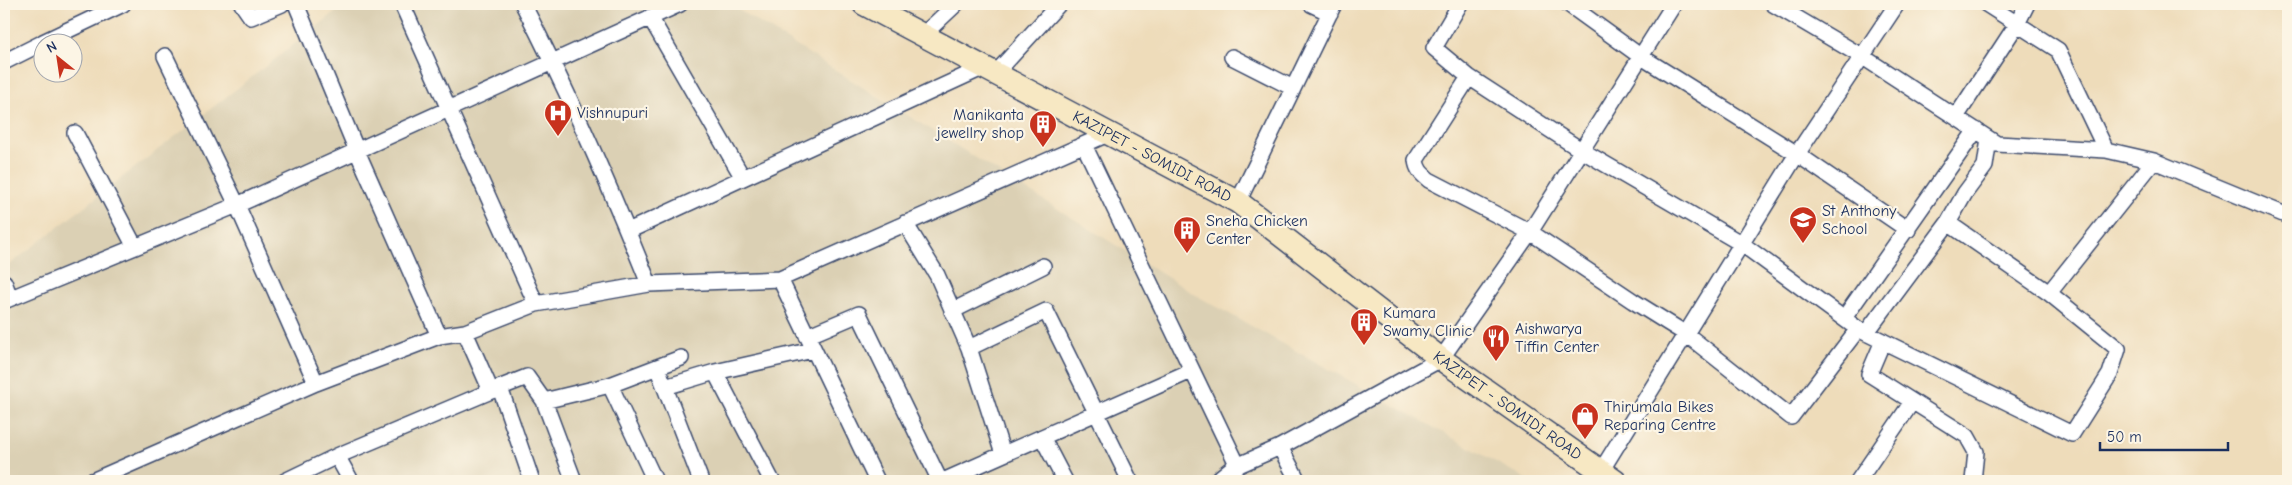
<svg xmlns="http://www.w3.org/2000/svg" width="2292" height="485" font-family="'Comic Neue',sans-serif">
  <rect width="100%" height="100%" fill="#fcf5e5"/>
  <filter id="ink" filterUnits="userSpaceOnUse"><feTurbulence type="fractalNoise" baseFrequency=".02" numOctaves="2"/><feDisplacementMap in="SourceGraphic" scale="10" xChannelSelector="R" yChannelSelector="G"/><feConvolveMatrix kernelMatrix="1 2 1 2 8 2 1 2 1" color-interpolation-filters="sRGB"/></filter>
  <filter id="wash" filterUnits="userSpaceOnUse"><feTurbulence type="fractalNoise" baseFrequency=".0096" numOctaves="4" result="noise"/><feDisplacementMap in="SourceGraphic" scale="20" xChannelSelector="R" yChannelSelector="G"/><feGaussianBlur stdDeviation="1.12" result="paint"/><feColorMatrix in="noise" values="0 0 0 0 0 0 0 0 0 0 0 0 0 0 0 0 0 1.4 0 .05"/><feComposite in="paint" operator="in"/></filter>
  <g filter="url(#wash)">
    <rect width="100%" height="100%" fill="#eedcba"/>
    <path fill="#dbd0b4" d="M346,4H729L1199,297L1530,481H4V269Z"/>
  </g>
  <g filter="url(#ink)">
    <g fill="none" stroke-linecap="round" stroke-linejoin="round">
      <g stroke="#3b496c" stroke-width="18">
        <path id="street" d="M242,4L251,17L282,4
          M296,4L357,151L439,336
          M402,4L536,304
          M523,4C570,95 611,189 649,284
          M1311,4L1330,13
          M1460,4L1434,48L1469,77L1581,150L1742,244L1858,329L2072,434L2110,374L2118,349L2049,293L1948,223
          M1568,4L1640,56L1797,154L1908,230
          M1773,4L1863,57L1997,144L2106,150L2058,50L1986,4
          M650,17L743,178
          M924,34L956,4
          M43,42L123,4
          M165,56L237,205L316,383
          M1232,57L1293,88
          M4,62L42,43
          M995,74L1059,4
          M1469,77L1416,160C1417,170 1422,174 1429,180L1530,232L1633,301L1686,334L1791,417L1858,329
          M1956,117L2017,24L2027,4
          M75,133L135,247
          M1084,145L1238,466
          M2106,150L2154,161L2288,216
          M1238,202L1334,4
          M905,223L937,275L969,348L1003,454
          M628,231L982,68
          M780,279L877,481
          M4,282L10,298
          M2049,293L2154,161
          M4,301L237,205L680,4
          M952,311L1043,266
          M1844,318L1976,130
          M465,332L536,304L649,284L780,279L1110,133
          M1866,333L1948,223L1965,193L1985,166L1989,139
          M807,336L859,314L940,481
          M1883,341L1869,374L1967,436L1976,452L1973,481
          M969,348L1046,311L1130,481
          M657,367L701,481
          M715,372L772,481
          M610,385L681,358
          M665,387L715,372L813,350
          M500,388L532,481
          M491,391L527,377L544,401L574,481
          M544,401L610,385L655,481
          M1042,437L1065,481
          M1280,447L1298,481
          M337,456L351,481
          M1601,471L1797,154L1897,4
          M92,481L316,383L439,336L465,332L491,391L337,456L285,481
          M943,481L1191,371
          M1216,481L1232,468L1280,447L1441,359L1530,232L1674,4
          M1858,481L1912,402"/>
      </g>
      <g stroke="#3b496c" stroke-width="25">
        <g id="secondary">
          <path id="s1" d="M864,4L1238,202L1441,359L1615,481"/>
        </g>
      </g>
      <use href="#street" stroke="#fff" stroke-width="15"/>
      <use href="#secondary" stroke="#f7e8c3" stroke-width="22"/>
    </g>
  </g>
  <defs>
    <g id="hospital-pin" transform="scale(1.4375)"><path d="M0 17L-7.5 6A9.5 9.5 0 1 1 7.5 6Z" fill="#c8321e" stroke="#fcf5e5"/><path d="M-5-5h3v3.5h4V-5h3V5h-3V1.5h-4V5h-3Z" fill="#fff"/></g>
    <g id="building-pin" transform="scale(1.4375)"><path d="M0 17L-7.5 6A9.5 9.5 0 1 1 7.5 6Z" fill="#c8321e" stroke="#fcf5e5"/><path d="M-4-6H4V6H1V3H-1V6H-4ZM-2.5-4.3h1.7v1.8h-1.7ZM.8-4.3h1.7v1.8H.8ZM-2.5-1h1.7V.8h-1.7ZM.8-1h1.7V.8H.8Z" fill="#fff"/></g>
    <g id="school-pin" transform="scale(1.4375)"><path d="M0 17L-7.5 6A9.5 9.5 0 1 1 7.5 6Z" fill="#c8321e" stroke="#fcf5e5"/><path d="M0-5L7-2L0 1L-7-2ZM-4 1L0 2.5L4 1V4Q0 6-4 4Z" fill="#fff"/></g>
    <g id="restaurant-pin" transform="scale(1.4375)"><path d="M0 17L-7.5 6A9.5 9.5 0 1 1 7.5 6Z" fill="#c8321e" stroke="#fcf5e5"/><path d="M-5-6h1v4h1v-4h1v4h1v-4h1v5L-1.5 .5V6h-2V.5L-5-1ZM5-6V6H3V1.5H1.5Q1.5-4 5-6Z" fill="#fff"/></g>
    <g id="shop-pin" transform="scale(1.4375)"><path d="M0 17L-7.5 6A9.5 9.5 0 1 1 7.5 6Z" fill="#c8321e" stroke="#fcf5e5"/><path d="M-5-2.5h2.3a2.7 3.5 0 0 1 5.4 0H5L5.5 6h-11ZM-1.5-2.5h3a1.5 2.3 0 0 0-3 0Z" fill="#fff"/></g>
  </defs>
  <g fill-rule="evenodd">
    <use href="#hospital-pin" x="558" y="113"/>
    <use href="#building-pin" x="1043" y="124"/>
    <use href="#school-pin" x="1803" y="220"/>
    <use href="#building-pin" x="1187" y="230"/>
    <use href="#building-pin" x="1364" y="322"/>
    <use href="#restaurant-pin" x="1496" y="338"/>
    <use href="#shop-pin" x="1585" y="416"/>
  </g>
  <g text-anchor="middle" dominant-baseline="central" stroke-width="4.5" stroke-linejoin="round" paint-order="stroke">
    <g font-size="16" fill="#1b2f5e" stroke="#fcf5e5" text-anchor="start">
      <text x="577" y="113">Vishnupuri</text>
      <text x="1024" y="115" text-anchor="end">Manikanta<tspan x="1024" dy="18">jewellry shop</tspan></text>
      <text x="1822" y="211">St Anthony<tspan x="1822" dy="18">School</tspan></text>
      <text x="1206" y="221">Sneha Chicken<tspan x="1206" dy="18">Center</tspan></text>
      <text x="1383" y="313">Kumara<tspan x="1383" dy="18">Swamy Clinic</tspan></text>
      <text x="1515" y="329">Aishwarya<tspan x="1515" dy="18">Tiffin Center</tspan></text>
      <text x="1604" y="407">Thirumala Bikes<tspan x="1604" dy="18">Reparing Centre</tspan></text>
    </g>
    <g font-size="16" fill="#1b2f5e" stroke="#fcf5e5">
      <text stroke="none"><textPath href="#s1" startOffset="326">KAZIPET - SOMIDI ROAD</textPath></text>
      <text stroke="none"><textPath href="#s1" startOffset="761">KAZIPET - SOMIDI ROAD</textPath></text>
    </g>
  </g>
  <rect width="2292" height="485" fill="none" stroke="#fcf5e5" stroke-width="20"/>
  <g transform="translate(58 58) rotate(330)"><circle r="24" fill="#fcf5e5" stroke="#a2a6af"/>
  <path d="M0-4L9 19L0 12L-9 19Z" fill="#c8321e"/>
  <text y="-8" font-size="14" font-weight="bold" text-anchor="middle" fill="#1b2f5e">N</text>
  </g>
  <path d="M2100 442v8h128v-8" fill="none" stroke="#1b2f5e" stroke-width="2.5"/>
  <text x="2107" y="442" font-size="15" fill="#1b2f5e" stroke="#fcf5e5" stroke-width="4" paint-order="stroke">50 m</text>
</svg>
